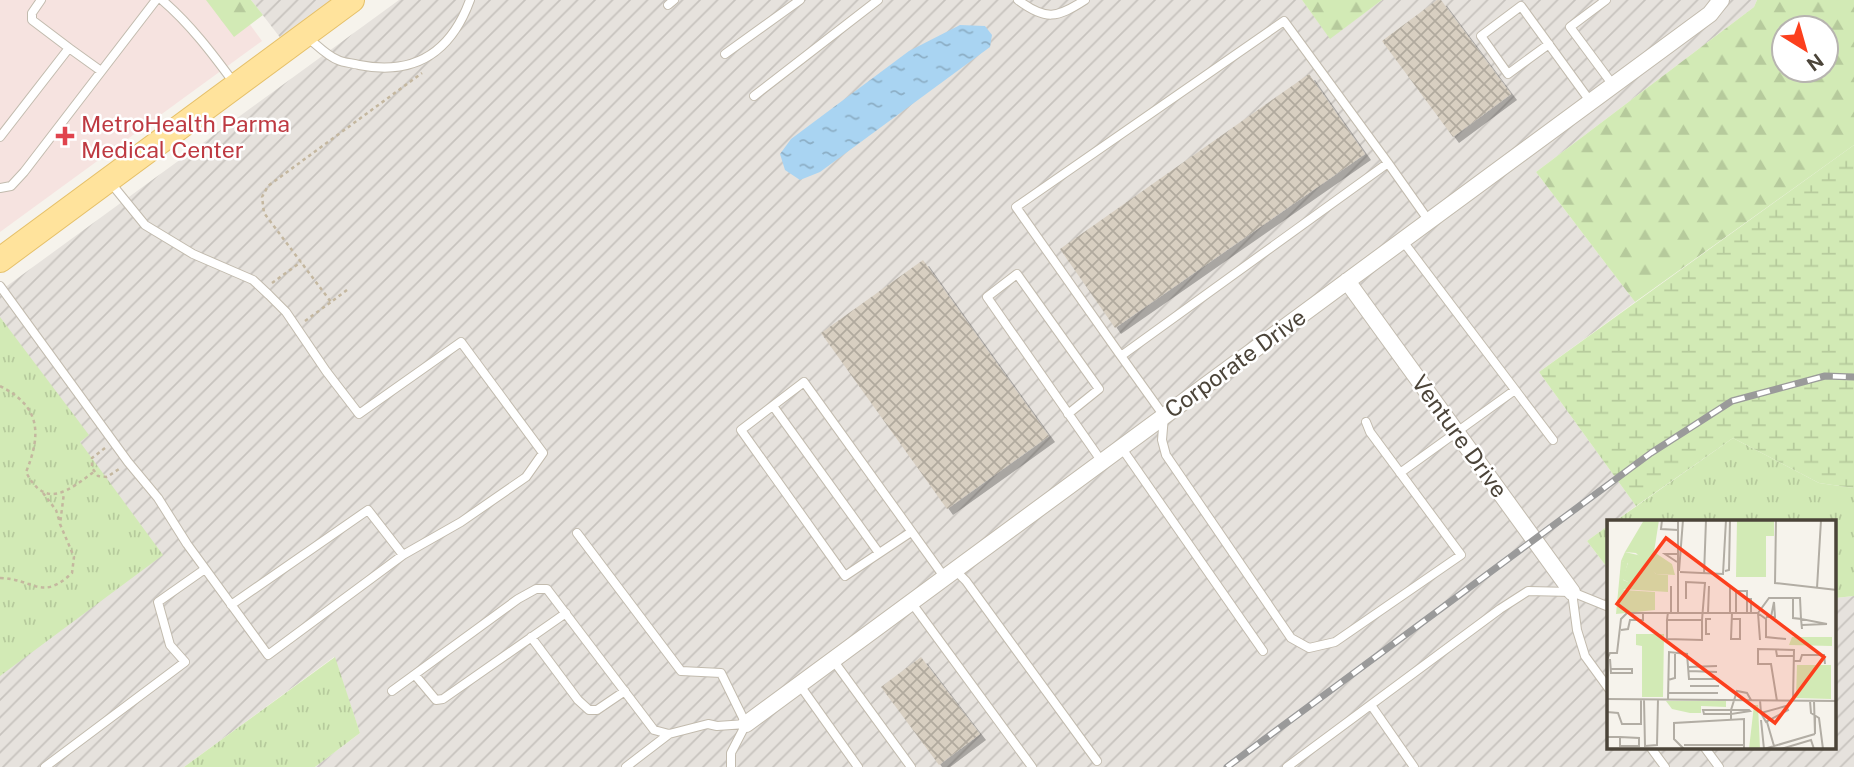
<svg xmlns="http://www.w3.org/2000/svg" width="1854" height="767" font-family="'Public Sans',sans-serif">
  <defs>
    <pattern id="industrial-furrows" width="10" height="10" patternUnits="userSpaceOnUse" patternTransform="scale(1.75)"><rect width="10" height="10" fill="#e6e2dd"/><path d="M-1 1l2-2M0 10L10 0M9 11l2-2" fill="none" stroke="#c7c3be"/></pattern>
    <pattern id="grass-tufts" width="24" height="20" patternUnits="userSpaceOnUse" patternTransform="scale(1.75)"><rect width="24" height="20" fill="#d2eab5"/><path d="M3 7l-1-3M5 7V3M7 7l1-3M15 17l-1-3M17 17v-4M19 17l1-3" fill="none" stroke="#b6ca9c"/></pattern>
    <pattern id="forest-firs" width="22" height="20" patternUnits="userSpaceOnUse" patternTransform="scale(1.75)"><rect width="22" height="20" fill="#d2eab5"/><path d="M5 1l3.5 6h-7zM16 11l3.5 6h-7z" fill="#b6ca9c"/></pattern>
    <pattern id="wetland-marsh" width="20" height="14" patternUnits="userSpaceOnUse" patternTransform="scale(1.75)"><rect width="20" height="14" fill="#d2eab5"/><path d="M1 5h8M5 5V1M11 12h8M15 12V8" fill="none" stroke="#b6ca9c"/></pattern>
    <pattern id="water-ripples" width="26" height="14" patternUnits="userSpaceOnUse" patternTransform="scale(1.75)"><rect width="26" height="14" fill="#a9d4f2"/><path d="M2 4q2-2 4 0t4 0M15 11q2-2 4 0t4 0" fill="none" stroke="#8caec5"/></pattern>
    <pattern id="building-cross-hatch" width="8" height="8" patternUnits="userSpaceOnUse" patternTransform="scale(1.75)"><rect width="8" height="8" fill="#d8cfc1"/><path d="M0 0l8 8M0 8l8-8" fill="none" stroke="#b1aa9e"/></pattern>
    <filter id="shadow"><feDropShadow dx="6" dy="6" stdDeviation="0" flood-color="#0004"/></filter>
  </defs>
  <rect width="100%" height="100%" fill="#f6f3ec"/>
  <path fill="url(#industrial-furrows)" d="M251,0H336L282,40Z
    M399,0H1302L1330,38L1382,0H1757L1754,7L1536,172L1635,302L1539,372L1636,506L1614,522H1609V525L1587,541L1609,570V748H1835V598L1854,596V767H315L360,733L334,657L184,767H0V291Z"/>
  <path fill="#f6e3e0" d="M0,0H232L262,41L0,232Z"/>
  <path fill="url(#grass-tufts)" d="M0,317L89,435L80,442L163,555L0,676Z
    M1733,438L1819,483L1854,488V596L1835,598V522H1614Z
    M1609,525V570L1587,541Z
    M335,657L360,733L315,767H184Z"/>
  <path fill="url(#forest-firs)" fill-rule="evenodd" d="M206,0H251L263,15L234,37Z
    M1302,0H1382L1330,39Z
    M1757,0H1854V145L1635,302L1536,172L1754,7ZM1826,28V70H1784V28Z"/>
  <path fill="url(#wetland-marsh)" d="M1854,145V488L1819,483L1733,438L1636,506L1539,372Z"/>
  <path fill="url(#water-ripples)" d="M960,25L985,26L992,35L990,47L820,172L800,180L785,170L780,154L791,139L909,51Z"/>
  <path fill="url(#building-cross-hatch)" filter="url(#shadow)" d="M1437,0H1441L1511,94L1453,137L1382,41Z
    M1309,74L1365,154L1115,328L1060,249Z
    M923,260L1049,436L947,509L821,333Z
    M921,657L980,734L939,765L881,687Z"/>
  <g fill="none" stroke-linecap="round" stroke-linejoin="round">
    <g stroke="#c2bbae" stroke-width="10">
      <path id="lane" d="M162,0C190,24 212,53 234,83
        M1018,0C1046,21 1057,18 1085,0
        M1606,0L1570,27L1613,85
        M668,5L674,0
        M307,37C316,44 327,56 338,60C344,63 353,63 359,65C415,76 451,52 470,0
        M1549,44L1508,74L1481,36L1521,6L1590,101
        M69,48L101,71
        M725,54L800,0
        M754,96L878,0
        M0,137L69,48L32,20V13L41,0
        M0,188L11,186L24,172L156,0
        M1402,240L1553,440
        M0,286L128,462L158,498L187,544L268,655L403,555L461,522L526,477L543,453L461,342L359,414L326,371L286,312L269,295L253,280L193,254L145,225L110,182
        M1121,356L1016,207L1284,21L1388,163
        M773,406L879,553
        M1068,414L1099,389L1017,274L987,297L1091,446L1102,462
        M1366,422L1370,432L1461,555L1335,642L1309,648L1291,638L1166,455L1162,440L1164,416L1121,356L1388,163L1429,221
        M1121,447L1263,651
        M1400,473L1515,390
        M911,532L845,576L741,430L804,382L945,578
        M577,533L681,671L721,673L746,724
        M955,570L966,581L1097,761
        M1572,592L1577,630L1585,656L1609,689
        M911,602L1032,767
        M231,605L368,510L403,555
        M531,637L578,700L589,710H597L625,691
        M833,660L911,767
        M415,675L436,700L443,699L566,613
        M799,684L858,767
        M392,691L518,599L536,589H547L654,730L669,734L708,724L717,726L746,724
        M1371,705L1414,767
        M1651,748L1665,767
        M1705,748L1719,767
        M45,767L185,662L170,645L158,602L205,569
        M626,767L669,734
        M731,767V753L746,724
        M1287,767L1500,609L1528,591L1572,592L1609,607"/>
    </g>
    <g stroke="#c2bbae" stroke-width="18">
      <path id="street" d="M1347,281L1572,592
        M746,724L1710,14L1721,0"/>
    </g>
    <g stroke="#e6c16a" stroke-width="26">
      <path id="primary" d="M0,260L352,0"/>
    </g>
    <path stroke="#c4b79f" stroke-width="2.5" stroke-dasharray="3.5 3.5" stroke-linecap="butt" d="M272,283L301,262
      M347,290L331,302L264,213L262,197L268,186L422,73
      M305,321L331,302
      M0,386C40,406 42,433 26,472C46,511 69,490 95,471
      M105,448L92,458V468L98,476L107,477L119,469
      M43,493L56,510L60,523
      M0,578C35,579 41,602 72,573L74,557L60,524L64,493"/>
    <use href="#lane" stroke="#fff" stroke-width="8"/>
    <use href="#street" stroke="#fff" stroke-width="16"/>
    <use href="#primary" stroke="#ffe39c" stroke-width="24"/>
    <g stroke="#9a9a9a" stroke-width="7">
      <path id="rail" d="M1227,767L1651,453L1732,401L1825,376L1854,377"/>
    </g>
    <use href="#rail" stroke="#fff" stroke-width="4.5" stroke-dasharray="13" stroke-linecap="butt"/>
  </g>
  <path fill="#e0444e" stroke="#fff" stroke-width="2.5" d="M61.5 125.5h7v7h7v7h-7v7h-7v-7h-7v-7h7z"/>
  <g text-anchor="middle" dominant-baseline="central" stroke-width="5" stroke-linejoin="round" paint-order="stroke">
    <g font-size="23" fill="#be3a42" stroke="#fff" text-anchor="start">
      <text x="81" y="123">MetroHealth Parma<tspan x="81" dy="26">Medical Center</tspan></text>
    </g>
    <g font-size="23" fill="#4b4439" stroke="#fff">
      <text transform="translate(1235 363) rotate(-36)">Corporate Drive</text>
      <text transform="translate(1460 436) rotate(54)">Venture Drive</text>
    </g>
  </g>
  <g transform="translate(1607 520)">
    <rect width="229" height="229" fill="#f6f3ec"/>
    <path d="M37,0H52L47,32L65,44L68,55L49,54L29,33L18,32ZM130,0H167V16H159V57H129ZM185,117H225V126L182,125ZM190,145H224V179L189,178Z" fill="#d2eab5"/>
    <path d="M14,41L21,42L16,60L21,62L20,68L16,70L48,72V90L9,94ZM29,114H57L56,177H35V126L29,125ZM59,181H119V187L94,186V193H83L65,189ZM147,185H151L153,229H142Z" fill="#d2eab5"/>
    <path d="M18,32L35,36L49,54L61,55V72L15,69L21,62L15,59L21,43L14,41Z" fill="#d2eab5"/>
    <path fill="none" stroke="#b2ada4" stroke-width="2" d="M169,0L168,63L230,70M71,10L54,9L55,0L71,1V92M70,42L58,34H71M72,51L76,0M118,51L122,50L123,0M73,52L116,54L119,0M97,55L99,0M0,68L1,0M210,68L214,0M186,77V98L194,99L195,109M61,92L60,100H95L98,63L79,62V79M64,92V66M101,93L102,66M123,93V67M129,93V71H140V79M140,93V79H144V93M151,93L162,78H193L194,99L220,104M151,93L153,120M152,94L159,99V117L179,119M159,97H168L167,82L164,97M125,99H133V119H124L125,93M60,100V119L95,120V100M195,105L220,104M14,110L21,109L23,100H36V92M103,114H99V99H104M169,130L170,136H187M0,139L3,133H10L14,99L20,93H151M3,139L4,153H25V149H4M187,141H193L195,135H217L218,144M82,147L110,146M82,151L110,152M61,160L68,158V132M83,166H112M61,173H111M0,179L230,181M37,179L38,226L50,225L51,179M61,179L62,132L80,134L82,159H112M153,180L154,193L179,186L181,190L159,202L154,193M170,181L164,144H151V129L187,130L186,181M203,181L204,193L212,198L216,229M207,181L208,214V197M124,190V194H97L96,190H142L143,191L124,194V200M124,190L130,171L140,173L144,180M0,192L11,193L15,204H34V180M154,200L157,229M160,202L167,226M0,217H13L32,218V226H13V217M77,225H137M77,229L67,219V203L137,199V229M157,229L208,214M174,229L204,220L207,229"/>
    <path fill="#fc3f1d" fill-opacity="0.15" stroke="#fc3f1d" stroke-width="3.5" d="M59,18L217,137L168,203L10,84Z"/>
    <rect width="229" height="229" fill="none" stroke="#4b4439" stroke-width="3.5"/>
  </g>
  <g transform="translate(1805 49) rotate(143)"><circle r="33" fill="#ffffff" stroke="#b7b4b0" stroke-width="2"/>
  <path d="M0-5L12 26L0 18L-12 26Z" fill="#fc3f1d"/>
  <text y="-10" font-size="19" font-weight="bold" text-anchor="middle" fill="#4b4439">N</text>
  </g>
</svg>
